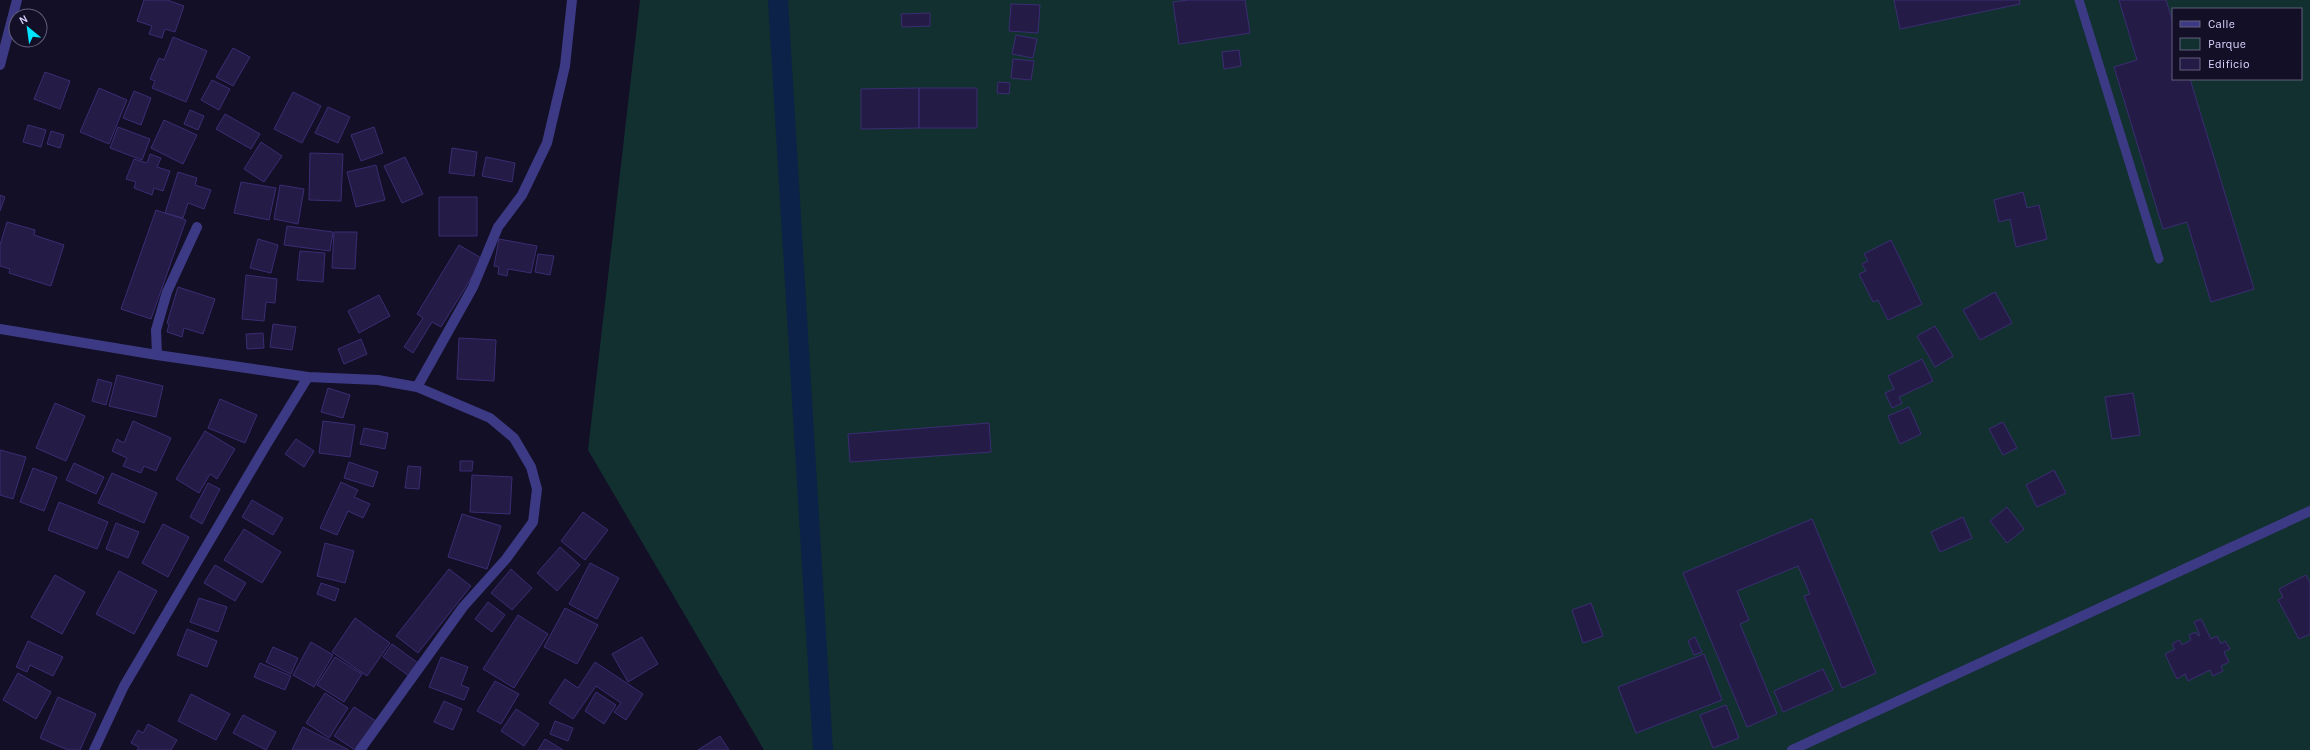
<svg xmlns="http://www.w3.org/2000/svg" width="2310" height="750" font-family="Karla,sans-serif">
  <rect width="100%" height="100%" fill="#130f26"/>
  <path fill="#12302f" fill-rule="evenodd" d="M640,0H2310V750H764L588,450ZM2173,9H2301V79H2173Z"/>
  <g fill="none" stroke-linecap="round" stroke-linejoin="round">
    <path stroke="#0c2248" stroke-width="20" d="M778,0L823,750"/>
  </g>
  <path fill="#241b47" stroke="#3b2d73" d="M144,0H167L184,6L175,32L165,29L162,38L149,34L152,26L137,21Z
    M1188,0H1245L1250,33L1179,44L1173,2Z
    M1894,0H2019L2020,4L1900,29Z
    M2119,0H2166L2173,22V79H2190L2254,289L2211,302L2187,222L2163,229L2114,67L2137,60Z
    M1011,4L1040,5L1038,33L1009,31Z
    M930,13V26L902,27L901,14Z
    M1016,35L1037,39L1033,58L1012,54Z
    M173,37L207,51L186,102L152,88L155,81L150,79L159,58L164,60Z
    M233,48L250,57L233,86L216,77Z
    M1239,50L1241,66L1224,69L1222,52Z
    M1013,59L1034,61L1031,80L1011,78Z
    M45,72L70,81L60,109L34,99Z
    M212,80L230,89L219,110L201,100Z
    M998,82L1010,83L1009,94L997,93Z
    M99,88L127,100L109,144L80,132Z
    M919,88H977V128H919Z
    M919,88V128L861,129V89Z
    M134,91L151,98L141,125L123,118Z
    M293,92L321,106L302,143L274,129Z
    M328,107L350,117L338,143L315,133Z
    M190,110L204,116L198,130L184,124Z
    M225,114L260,134L251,149L216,129Z
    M164,120L197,135L183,164L151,148Z
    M28,125L46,130L41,147L23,142Z
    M118,127L150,139L142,160L110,148Z
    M374,127L383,153L361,161L351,135Z
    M51,131L64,135L60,148L47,144Z
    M261,142L282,156L264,182L244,169Z
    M452,148L477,152L474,176L449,173Z
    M310,153L343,154L341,201L309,200Z
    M150,154L161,158L157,167L170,171L163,191L154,188L152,195L134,188L136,182L126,179L134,159L147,163Z
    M405,157L423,194L402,203L384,166Z
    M486,157L515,163L512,182L482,176Z
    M376,165L385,200L356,207L347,172Z
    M178,172L197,178L195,185L211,190L204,209L188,203L183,218L165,213Z
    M241,182L276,188L269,220L234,213Z
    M280,185L304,189L298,224L274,219Z
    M2023,192L2027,208L2039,205L2047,239L2016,247L2010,219L1999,222L1994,200Z
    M0,195L5,197L0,211Z
    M439,197H477V236H439Z
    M156,210L186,220L151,319L121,309Z
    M7,222L35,230L34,235L64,245L51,286L9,273L10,269L0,266V245Z
    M287,226L333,232L330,251L284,245Z
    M334,232H357L355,269L332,268Z
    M258,239L278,245L271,273L250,268Z
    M499,239L537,246L531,273L508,269L507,276L498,274L499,267L494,266Z
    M1891,240L1922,304L1888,320L1878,300L1873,302L1859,274L1866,271L1862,264L1868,261L1864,254Z
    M459,245L483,259L441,327L432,322L413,353L404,347L423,318L417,314Z
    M300,251L325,253L323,282L297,280Z
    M538,254L554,256L550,275L535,272Z
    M246,275L277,279L275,303L266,302L264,321L242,319Z
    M178,287L215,299L203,334L184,328L182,337L167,332L169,324L167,323Z
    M1995,292L2012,323L1980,340L1963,310Z
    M379,295L390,316L359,333L348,311Z
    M273,324L296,327L292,350L270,347Z
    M1935,326L1953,356L1935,367L1917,336Z
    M263,333L264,348L247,349L246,334Z
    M459,338L496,340L494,381L457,379Z
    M361,339L367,354L344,364L338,349Z
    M1922,359L1933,381L1899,397L1902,403L1892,408L1885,393L1894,389L1888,376Z
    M117,375L163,386L156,417L109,406Z
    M98,379L112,383L106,405L92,401Z
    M328,388L350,395L343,418L321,412Z
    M2133,393L2140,435L2112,439L2105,397Z
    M220,399L257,415L245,443L208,428Z
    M55,403L85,416L66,461L36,448Z
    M1909,407L1921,434L1900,444L1888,416Z
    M133,421L171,438L156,471L144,466L141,473L123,466L127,458L112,451L117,439L124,443Z
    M323,421L355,425L350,457L319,453Z
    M2003,422L2017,448L2003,455L1989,429Z
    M989,423L991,452L850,462L848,434Z
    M364,428L388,433L385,449L360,444Z
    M205,431L235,449L217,479L210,474L199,493L176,479Z
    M296,439L314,451L304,467L285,454Z
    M0,450L26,457L13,499L0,495Z
    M460,461H473L472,471H460Z
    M349,462L378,472L373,487L344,478Z
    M74,463L104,477L96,494L66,480Z
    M408,466L421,467L419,489L405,488Z
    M33,468L57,477L44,511L20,502Z
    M2054,470L2066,493L2037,507L2026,485Z
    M112,473L157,493L144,523L98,503Z
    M472,475L512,477L510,514L470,512Z
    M341,482L358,490L354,497L370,504L363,518L348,511L337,535L320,528Z
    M208,483L220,489L202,524L190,517Z
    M252,500L283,518L273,535L242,517Z
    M59,502L108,522L97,549L48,530Z
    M2007,507L2024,529L2007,543L1990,521Z
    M583,512L608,530L585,560L561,541Z
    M462,514L501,526L487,569L448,557Z
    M1963,517L1972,538L1940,552L1931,532Z
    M1812,519L1876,673L1842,688L1804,596L1810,594L1798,566L1737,591L1749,620L1740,624L1777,714L1747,727L1683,573Z
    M116,523L139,532L128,558L106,549Z
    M163,524L189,537L168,577L142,563Z
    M244,529L281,552L262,583L224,560Z
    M325,543L354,551L345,583L317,576Z
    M560,547L580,565L557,591L537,573Z
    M590,563L619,578L597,619L569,604Z
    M215,565L246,583L235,601L204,583Z
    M449,569L471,586L418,653L396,636Z
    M511,569L532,588L512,610L491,593Z
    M119,571L157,591L134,634L96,614Z
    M55,575L85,592L62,634L31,617Z
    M2306,575L2310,583V634L2299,639L2278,600L2283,597L2279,589Z
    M321,583L339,589L335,601L317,594Z
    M199,598L227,607L218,632L190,622Z
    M488,602L505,615L492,632L475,619Z
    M1591,603L1603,636L1583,643L1572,610Z
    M565,608L598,625L577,664L544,647Z
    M518,615L548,634L514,688L483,669Z
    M355,618L390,643L367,676L332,652Z
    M2201,619L2211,639L2217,636L2221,644L2225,641L2230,649L2224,652L2229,662L2221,666L2223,671L2213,676L2210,670L2188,681L2185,674L2177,679L2165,654L2175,649L2172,644L2179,640L2182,645L2191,640L2189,635L2196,632L2198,636L2200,635L2194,622Z
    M187,629L217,641L207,667L177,655Z
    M642,637L658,664L628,682L612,654Z
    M1695,637L1702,652L1694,655L1688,641Z
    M28,641L63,657L53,676L30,665L27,672L16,667Z
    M311,642L333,655L314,687L293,675Z
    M392,644L418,663L409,676L383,657Z
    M273,647L298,658L291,674L266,662Z
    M1704,654L1722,700L1636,733L1618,687Z
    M335,657L362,674L344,702L317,685Z
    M441,657L468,667L461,685L469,688L464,700L429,687Z
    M595,662L643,694L626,720L614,712L621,703L596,686L573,719L549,703L565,679L578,688Z
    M260,663L291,676L285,690L254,677Z
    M1823,669L1833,690L1783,712L1774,691Z
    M18,673L51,692L36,719L3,700Z
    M495,681L519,694L501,724L477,711Z
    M596,692L616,705L604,724L585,711Z
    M325,693L348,708L329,738L306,723Z
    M191,694L230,714L216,740L178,721Z
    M58,697L96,714L80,750H68L40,738Z
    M444,701L462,709L453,730L434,722Z
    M1726,705L1739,738L1713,748L1700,715Z
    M354,707L376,721L355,750L334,736Z
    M516,709L539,724L524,746L501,731Z
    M243,715L276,732L266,750L233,733Z
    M555,721L573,728L568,741L550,734Z
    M148,724L177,740L171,750H137L139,747L131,743L138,730L143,733Z
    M303,727L349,750H292Z
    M720,736L729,750H698Z
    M545,739L563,750H538Z"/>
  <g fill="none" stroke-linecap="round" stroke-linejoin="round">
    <path stroke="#3d3a85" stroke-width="9" d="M2079,0L2159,259"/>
    <path stroke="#3d3a85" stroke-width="10" d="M0,65L17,0
      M0,329L157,355L308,377L265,447L124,686L94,750
      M157,355L156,330L167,292L197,227
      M308,377L378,380L417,387L490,418L514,438L531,467L537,489L533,522L506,559L463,607L360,750
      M417,387L473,287L498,227L522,195L547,143L565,66L572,0
      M1792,750L2310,511"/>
  </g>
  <rect x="2172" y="8" width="130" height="72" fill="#130f26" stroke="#625e7d"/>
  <rect x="2180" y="21" width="20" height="6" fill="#3d3a85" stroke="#625e7d"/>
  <text x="2208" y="28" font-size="12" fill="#d9d4ff">Calle</text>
  <rect x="2180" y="38" width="20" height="12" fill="#12302f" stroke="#625e7d"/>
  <text x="2208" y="48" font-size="12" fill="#d9d4ff">Parque</text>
  <rect x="2180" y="58" width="20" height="12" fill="#241b47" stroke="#625e7d"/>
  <text x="2208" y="68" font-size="12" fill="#d9d4ff">Edificio</text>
  <g transform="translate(28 28) rotate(331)"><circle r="19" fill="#130f26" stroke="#625e7d"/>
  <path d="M0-3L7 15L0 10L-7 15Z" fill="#00e5ff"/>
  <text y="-6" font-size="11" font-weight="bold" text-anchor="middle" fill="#d9d4ff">N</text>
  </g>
</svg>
